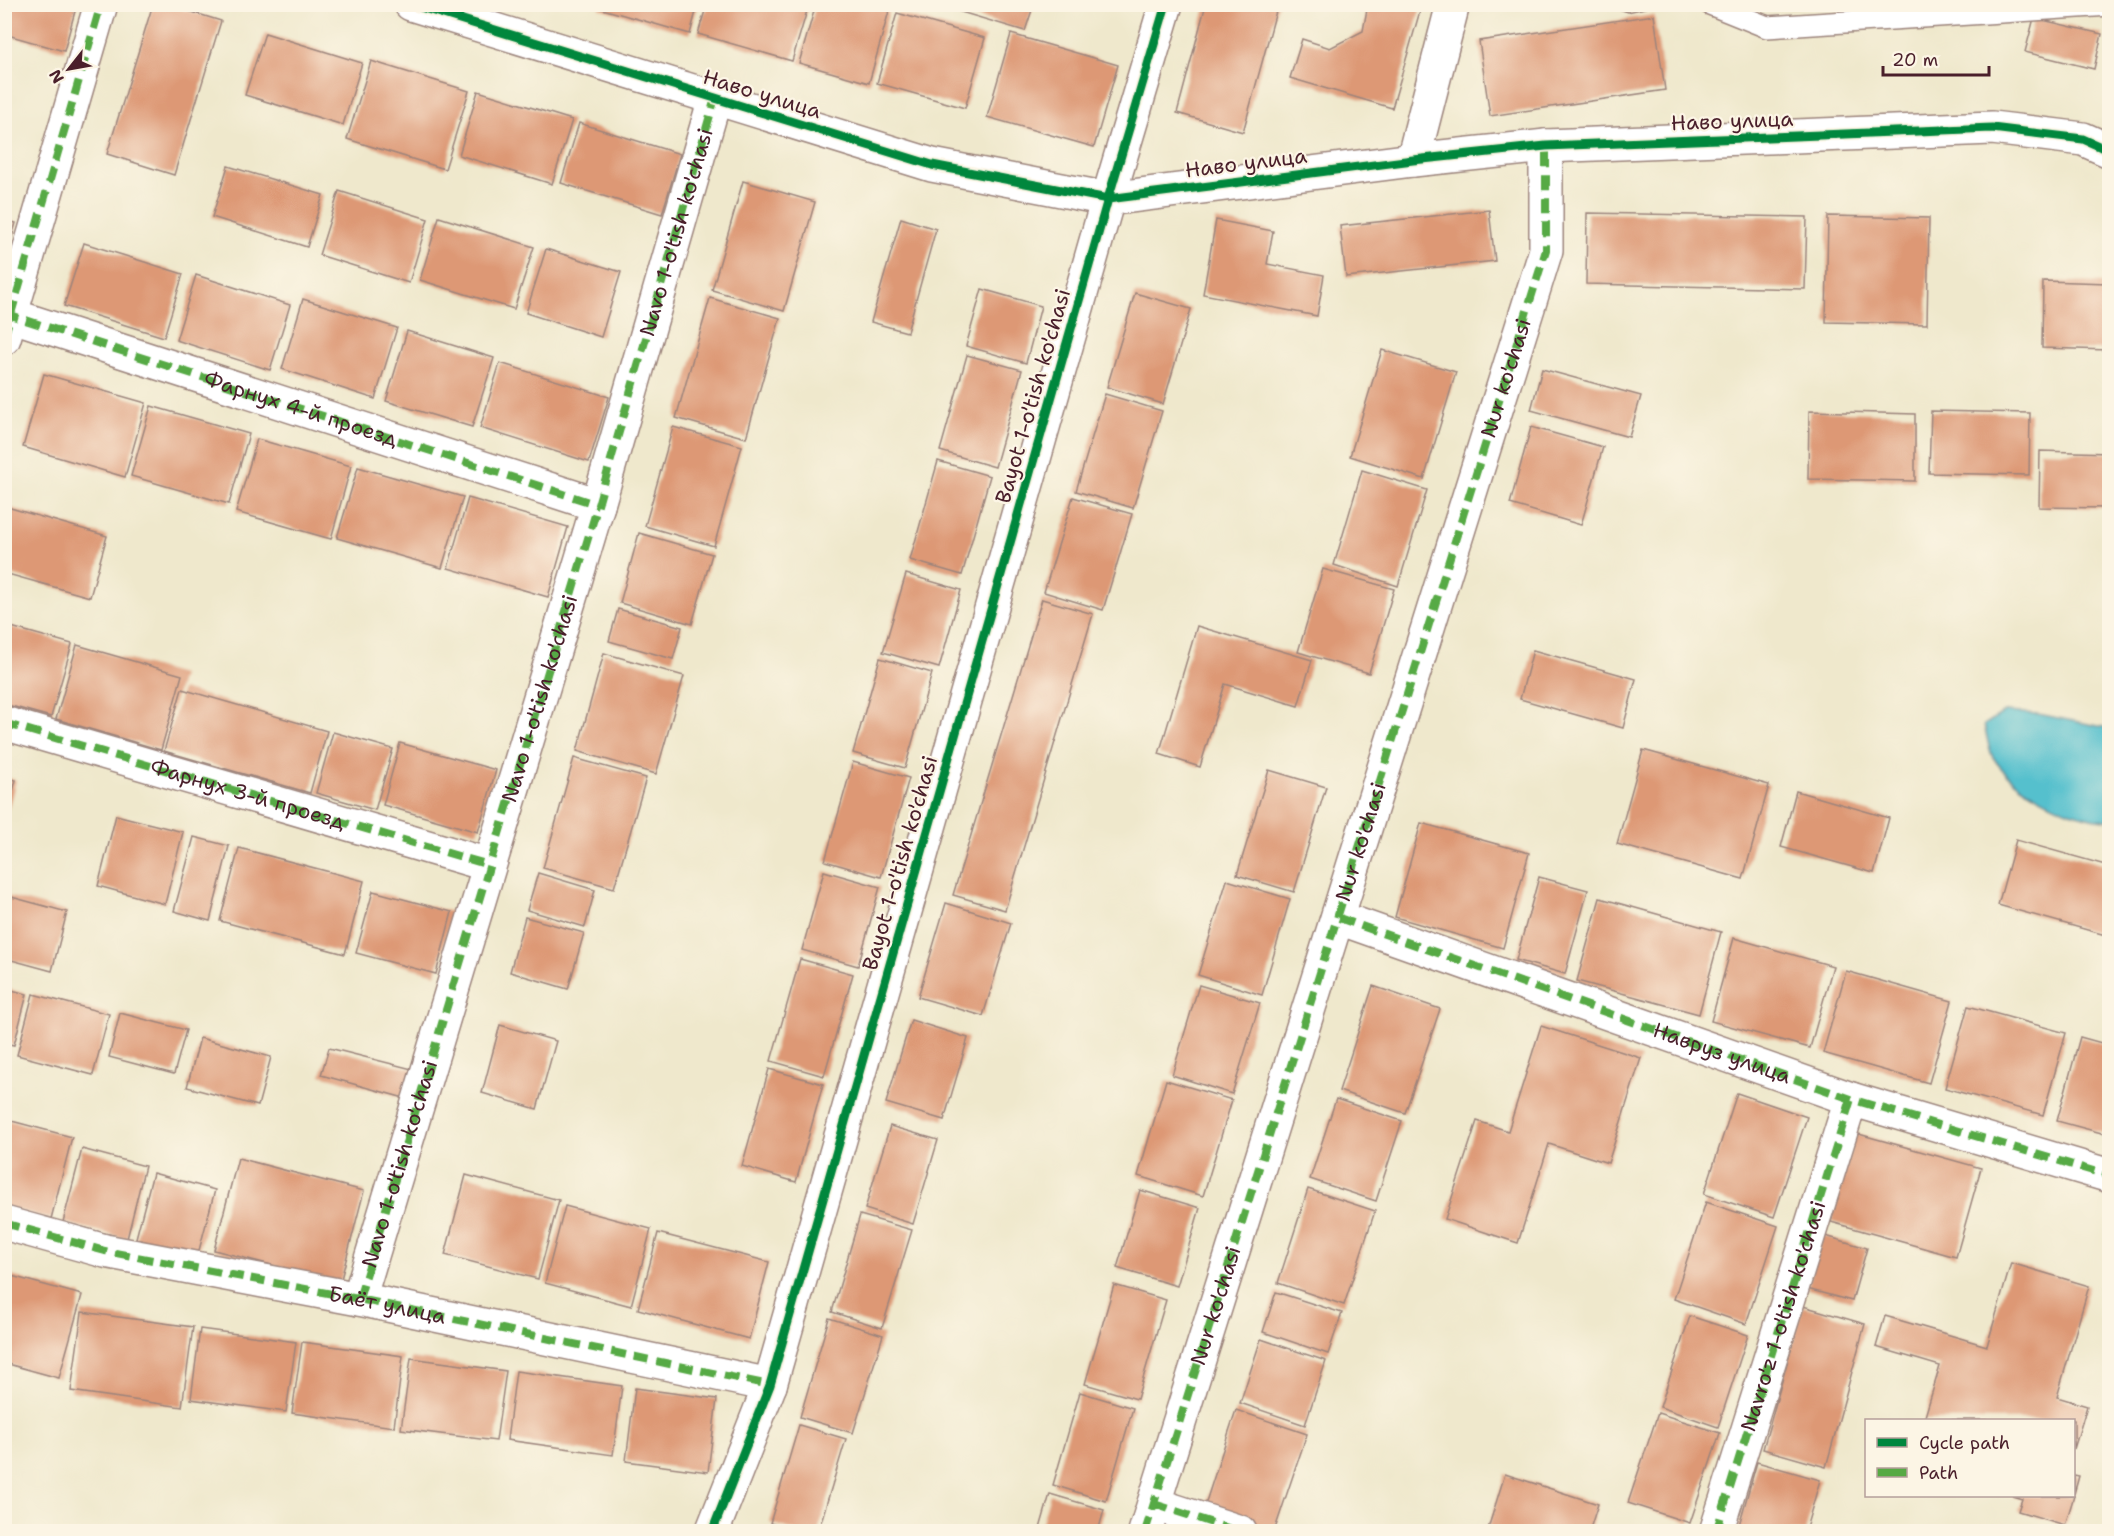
<svg xmlns="http://www.w3.org/2000/svg" width="2114" height="1536" font-family="'Shantell Sans',sans-serif">
  <rect width="100%" height="100%" fill="#fcf5e5"/>
  <filter id="ink" filterUnits="userSpaceOnUse"><feTurbulence type="fractalNoise" baseFrequency=".0167" numOctaves="2"/><feDisplacementMap in="SourceGraphic" scale="12" xChannelSelector="R" yChannelSelector="G"/><feConvolveMatrix kernelMatrix="1 2 1 2 8 2 1 2 1" color-interpolation-filters="sRGB"/></filter>
  <filter id="wash" filterUnits="userSpaceOnUse"><feTurbulence type="fractalNoise" baseFrequency=".008" numOctaves="4" result="noise"/><feDisplacementMap in="SourceGraphic" scale="24" xChannelSelector="R" yChannelSelector="G"/><feGaussianBlur stdDeviation="1.35" result="paint"/><feColorMatrix in="noise" values="0 0 0 0 0 0 0 0 0 0 0 0 0 0 0 0 0 1.4 0 .05"/><feComposite in="paint" operator="in"/></filter>
  <g filter="url(#wash)">
    <rect width="100%" height="100%" fill="#efe8cc"/>
    <path fill="#54c0cd" stroke="#4f707c" stroke-width="1.5" d="M2004,712L2038,714L2109,728V820C2072,819 2013,789 1993,757C1988,749 1987,734 1984,725Z"/>
    <g id="blocks">
      <path fill="#dd9875" d="M4,4H77L64,51L4,34Z
        M153,4H166L221,21L174,175L107,154Z
        M600,4H698L690,34L599,8Z
        M707,4H809L792,61L698,34Z
        M816,4H866L889,11L869,83L799,63Z
        M945,4H1034L1025,31L944,7Z
        M1206,4H1278L1243,132L1177,113Z
        M1368,4H1422L1392,108L1290,78L1302,39L1330,48L1363,31Z
        M1604,4H1644L1645,8L1628,12Z
        M897,13L985,38L965,108L877,83Z
        M1654,15L1665,90L1490,116L1479,41Z
        M2034,18L2102,34L2094,69L2025,52Z
        M265,33L362,63L343,125L245,95Z
        M1011,34L1118,65L1094,147L987,117Z
        M371,61L469,91L445,169L347,139Z
        M478,91L572,120L552,184L459,155Z
        M579,123L680,154L662,214L561,183Z
        M228,166L323,195L307,247L212,217Z
        M743,181L815,202L784,311L712,290Z
        M339,191L428,219L409,283L319,255Z
        M1489,210L1495,261L1346,277L1340,226Z
        M1587,213L1807,217L1805,289L1586,284Z
        M1828,216L1929,218L1927,324L1826,322Z
        M439,217L534,247L514,309L420,280Z
        M901,218L936,229L907,332L871,322Z
        M4,220L16,223L5,260H4Z
        M1216,220L1273,231L1267,264L1324,275L1317,316L1203,294Z
        M84,243L183,274L164,337L64,306Z
        M546,249L621,272L601,337L526,313Z
        M196,275L290,305L270,370L176,340Z
        M2043,281L2109,283V350L2042,348Z
        M982,289L1041,306L1026,363L966,346Z
        M1135,293L1191,309L1163,404L1107,387Z
        M710,298L780,318L746,438L676,418Z
        M303,299L397,328L375,399L282,369Z
        M407,331L494,358L472,427L386,401Z
        M1382,350L1456,372L1424,479L1350,456Z
        M967,355L1022,370L995,467L940,451Z
        M500,363L609,397L589,462L480,428Z
        M1542,369L1641,396L1629,437L1531,410Z
        M44,374L146,403L125,477L23,447Z
        M1105,394L1162,411L1133,508L1076,491Z
        M151,406L249,434L229,504L131,476Z
        M1809,411L1915,414V481L1808,479Z
        M1931,411L2030,413L2029,475L1929,473Z
        M673,427L742,446L714,546L645,526Z
        M1531,427L1603,447L1581,525L1510,504Z
        M257,439L351,466L331,539L236,512Z
        M2040,451L2109,453V508L2039,507Z
        M938,461L990,476L962,575L910,560Z
        M358,467L463,497L442,568L337,538Z
        M1362,470L1427,490L1398,586L1334,565Z
        M1073,497L1132,514L1103,610L1044,592Z
        M468,498L568,527L548,597L448,568Z
        M7,507L107,536L90,597L4,573V516Z
        M639,533L712,554L692,624L620,603Z
        M1323,569L1394,589L1369,673L1298,652Z
        M906,574L961,590L939,668L883,652Z
        M1042,599L1093,614L1005,910L953,895Z
        M618,609L682,627L673,659L609,641Z
        M4,625L72,644L51,717L4,704Z
        M1197,626L1312,660L1298,706L1225,684L1200,767L1159,754Z
        M77,645L182,675L161,750L56,719Z
        M1533,650L1636,679L1623,728L1520,699Z
        M604,653L684,676L656,774L577,751Z
        M880,658L932,673L905,768L853,753Z
        M182,689L327,731L310,793L164,751Z
        M333,732L393,749L375,810L316,793Z
        M400,743L496,770L478,832L383,805Z
        M1643,750L1769,785L1743,879L1617,844Z
        M574,758L646,778L614,888L543,868Z
        M853,762L909,778L881,877L825,861Z
        M1269,770L1326,787L1294,892L1237,875Z
        M4,777L16,780L5,820H4Z
        M1796,791L1889,818L1874,873L1781,847Z
        M116,815L183,832L165,904L98,886Z
        M1421,823L1529,853L1503,948L1395,917Z
        M194,837L229,846L210,921L174,911Z
        M2016,840L2109,866V936L1998,905Z
        M239,848L364,881L345,954L220,921Z
        M824,871L880,887L858,966L802,950Z
        M538,873L595,890L585,927L527,910Z
        M1539,877L1588,890L1565,974L1516,960Z
        M1227,880L1290,899L1262,995L1198,975Z
        M373,891L452,912L436,974L356,953Z
        M4,895L67,912L52,971L4,958Z
        M1600,898L1721,932L1699,1014L1577,981Z
        M946,903L1011,923L983,1016L918,997Z
        M525,917L584,933L568,989L510,972Z
        M1734,938L1833,966L1810,1048L1711,1021Z
        M800,959L853,974L824,1076L771,1061Z
        M1846,971L1952,1001L1929,1083L1823,1053Z
        M1199,985L1260,1003L1232,1094L1172,1075Z
        M1373,986L1440,1009L1405,1113L1339,1091Z
        M4,988L27,994L14,1045L4,1043Z
        M33,994L109,1014L93,1075L17,1055Z
        M1968,1006L2066,1033L2043,1115L1945,1088Z
        M120,1013L186,1030L174,1074L109,1057Z
        M911,1020L968,1038L944,1120L886,1103Z
        M500,1025L556,1041L537,1109L482,1093Z
        M1541,1026L1641,1058L1608,1163L1549,1144L1518,1243L1445,1219L1477,1121L1508,1131Z
        M2080,1037L2109,1045V1135L2057,1121Z
        M200,1038L271,1057L258,1106L187,1087Z
        M329,1048L416,1070L408,1099L321,1075Z
        M769,1069L823,1084L796,1182L742,1166Z
        M1166,1080L1232,1100L1203,1196L1138,1176Z
        M1737,1093L1807,1117L1774,1217L1704,1194Z
        M1336,1099L1402,1121L1376,1201L1310,1179Z
        M4,1119L72,1137L51,1219L4,1206Z
        M890,1126L938,1140L913,1224L865,1209Z
        M1855,1133L1981,1168L1956,1257L1831,1222Z
        M82,1149L145,1166L127,1239L63,1222Z
        M238,1158L364,1191L340,1283L214,1250Z
        M153,1173L215,1190L197,1258L135,1242Z
        M466,1175L559,1200L538,1279L445,1255Z
        M1308,1189L1375,1211L1344,1305L1278,1283Z
        M1140,1190L1200,1208L1177,1286L1117,1268Z
        M1706,1202L1778,1226L1746,1324L1674,1299Z
        M565,1206L651,1229L631,1306L545,1283Z
        M860,1215L912,1230L882,1328L832,1312Z
        M658,1233L769,1262L749,1339L638,1309Z
        M1822,1235L1867,1248L1852,1301L1807,1289Z
        M2011,1263L2089,1286L2057,1397L2087,1406L2074,1449V1420H1924L1940,1366L1876,1347L1885,1316L1987,1346Z
        M4,1274L82,1295L59,1378L4,1363Z
        M1114,1285L1166,1300L1137,1399L1085,1384Z
        M1276,1292L1342,1313L1328,1354L1263,1332Z
        M1803,1306L1865,1324L1826,1467L1763,1449Z
        M82,1312L193,1327L182,1407L71,1391Z
        M1690,1316L1748,1335L1718,1427L1660,1407Z
        M829,1318L883,1335L853,1433L800,1417Z
        M200,1329L296,1342L286,1412L191,1399Z
        M1261,1339L1326,1361L1305,1425L1240,1403Z
        M302,1342L403,1356L394,1427L292,1413Z
        M411,1358L506,1371L496,1441L401,1429Z
        M516,1371L622,1386L613,1455L507,1440Z
        M635,1388L717,1399L708,1472L626,1461Z
        M1080,1392L1133,1408L1106,1501L1053,1485Z
        M1236,1410L1307,1434L1274,1532H1265L1203,1511Z
        M1658,1413L1720,1433L1690,1523L1628,1503Z
        M799,1425L846,1439L818,1532H798L770,1523Z
        M1757,1462L1820,1480L1805,1532H1737Z
        M1505,1474L1598,1504L1589,1532H1487Z
        M2074,1475L2079,1476L2074,1494Z
        M1050,1494L1104,1510L1098,1532H1039Z
        M2012,1496H2074L2065,1525L2018,1511L2022,1499Z"/>
    </g>
  </g>
  <g filter="url(#ink)">
    <use href="#blocks" fill-opacity="0" stroke="#9c847c" stroke-width="1.5"/>
    <g fill="none" stroke-linecap="round" stroke-linejoin="round">
      <g stroke="#9c847c" stroke-width="24">
        <path id="service" d="M1710,4L1767,27L2110,5"/>
      </g>
      <g stroke="#9c847c" stroke-width="36">
        <g id="minor">
          <path d="M1413,160L1453,4"/>
          <path id="s1" d="M4,313L598,505"/>
          <path d="M4,338L101,4"/>
          <path id="s2" d="M4,723L489,865"/>
          <path d="M1339,918L1851,1099L2110,1176"/>
          <path id="s3" d="M4,1223L105,1251L359,1299L770,1385"/>
          <path id="s4" d="M359,1299L598,505L715,98"/>
          <path d="M1154,1504L1240,1532"/>
          <path d="M712,1532L770,1385L1108,199L1166,4"/>
          <path id="s5" d="M1145,1532L1546,250V146"/>
          <path id="s6" d="M1716,1532L1851,1099"/>
        </g>
      </g>
      <g stroke="#9c847c" stroke-width="36">
        <path id="tertiary" d="M411,4L932,165L1108,199L1413,160L1546,146L1992,128L2083,139L2110,151"/>
      </g>
      <use href="#service" stroke="#fff" stroke-width="21"/>
      <use href="#minor" stroke="#fff" stroke-width="33"/>
      <use href="#tertiary" stroke="#fff" stroke-width="33"/>
      <g stroke="#57aa44" stroke-width="8" stroke-dasharray="15 8" stroke-linecap="butt">
        <path d="M4,313L598,505"/>
        <path d="M4,338L101,4"/>
        <path d="M4,723L489,865"/>
        <path id="s7" d="M1339,918L1851,1099L2110,1176"/>
        <path d="M4,1223L105,1251L359,1299L770,1385"/>
        <path d="M359,1299L598,505L715,98"/>
        <path d="M1154,1504L1240,1532"/>
        <path d="M1145,1532L1546,250V146"/>
        <path d="M1716,1532L1851,1099"/>
      </g>
      <g stroke="#fcf5e5" stroke-width="13">
        <path id="cycleway" d="M411,4L932,165L1108,199L1413,160L1546,146L1992,128L2083,139L2110,151
          M712,1532L770,1385L1108,199L1166,4"/>
      </g>
      <use href="#cycleway" stroke="#00873e" stroke-width="9"/>
    </g>
  </g>
  <g text-anchor="middle" dominant-baseline="central" stroke-width="4.5" stroke-linejoin="round" paint-order="stroke">
    <g font-size="21" fill="#4a1f2b" stroke="#fcf5e5">
      <text transform="translate(762 94) rotate(17)">Наво улица</text>
      <text transform="translate(1732 121) rotate(-2)">Наво улица</text>
      <text transform="translate(1246 163) rotate(-7)">Наво улица</text>
      <text stroke="none"><textPath href="#s4" startOffset="1113">Navo 1-o'tish ko'chasi</textPath></text>
      <text stroke="none"><textPath href="#s5" startOffset="1209">Nur ko'chasi</textPath></text>
      <text transform="translate(1033 396) rotate(-74)">Bayot 1-o'tish ko'chasi</text>
      <text stroke="none"><textPath href="#s1" startOffset="312">Фарнух 4-й проезд</textPath></text>
      <text stroke="none"><textPath href="#s4" startOffset="627">Navo 1-o'tish ko'chasi</textPath></text>
      <text stroke="none"><textPath href="#s2" startOffset="254">Фарнух 3-й проезд</textPath></text>
      <text stroke="none"><textPath href="#s5" startOffset="723">Nur ko'chasi</textPath></text>
      <text transform="translate(900 863) rotate(-74)">Bayot 1-o'tish ko'chasi</text>
      <text stroke="none"><textPath href="#s7" startOffset="406">Навруз улица</textPath></text>
      <text stroke="none"><textPath href="#s4" startOffset="141">Navo 1-o'tish ko'chasi</textPath></text>
      <text stroke="none"><textPath href="#s3" startOffset="392">Баёт улица</textPath></text>
      <text stroke="none"><textPath href="#s5" startOffset="237">Nur ko'chasi</textPath></text>
      <text stroke="none"><textPath href="#s6" startOffset="226">Navro'z 1-o'tish ko'chasi</textPath></text>
    </g>
  </g>
  <rect width="2114" height="1536" fill="none" stroke="#fcf5e5" stroke-width="24"/>
  <rect x="1865" y="1419" width="210" height="78" fill="#fcf5e5" stroke="#b59f9b" stroke-width="1.5"/>
  <rect x="1877" y="1438" width="30" height="9" fill="#00873e" stroke="#b59f9b" stroke-width="1.5"/>
  <text x="1919" y="1449" font-size="18" fill="#4a1f2b">Cycle path</text>
  <rect x="1877" y="1468" width="30" height="9" fill="#57aa44" stroke="#b59f9b" stroke-width="1.5"/>
  <text x="1919" y="1479" font-size="18" fill="#4a1f2b">Path</text>
  <g transform="translate(69 69) rotate(239)" stroke="#fcf5e5" stroke-width="4.5" paint-order="stroke">
  <path d="M0-4.5L10 22L0 15L-10 22Z" fill="#4a1f2b"/>
  <text y="-9" font-size="16" font-weight="bold" text-anchor="middle" fill="#4a1f2b">N</text>
  </g>
  <path d="M1883 66v9h106v-9" fill="none" stroke="#4a1f2b" stroke-width="3"/>
  <text x="1892" y="66" font-size="18" fill="#4a1f2b" stroke="#fcf5e5" stroke-width="4.5" paint-order="stroke">20 m</text>
</svg>
